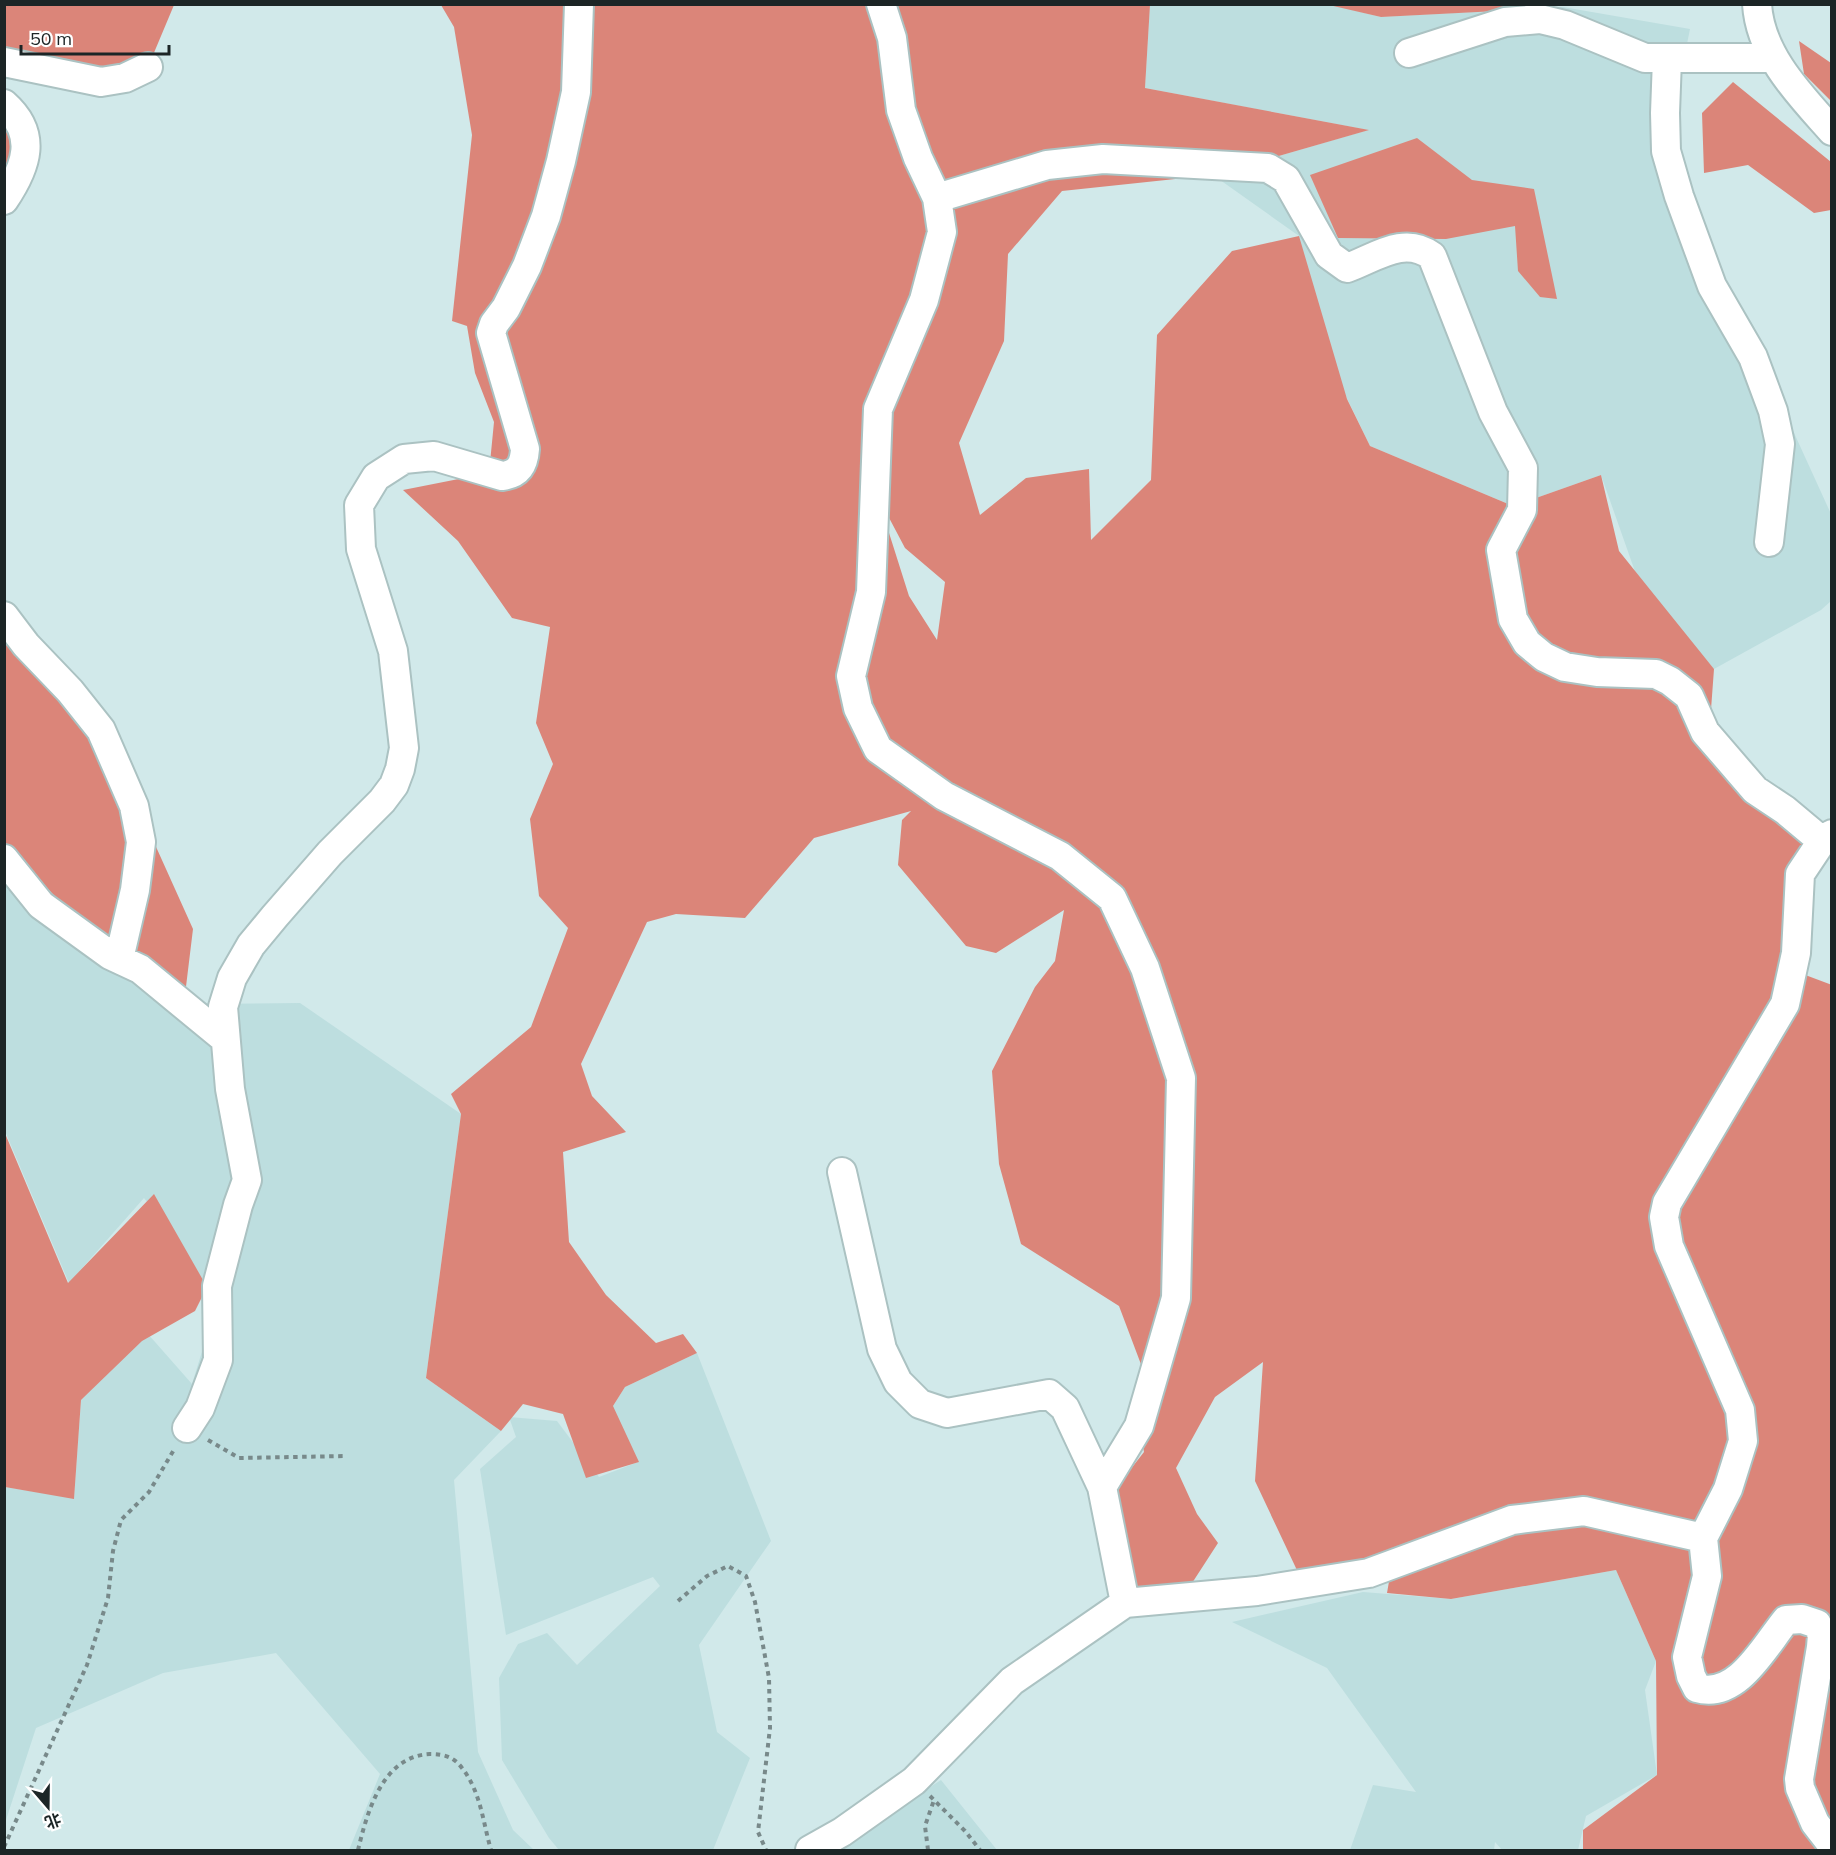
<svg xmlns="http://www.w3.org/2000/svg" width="1836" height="1855" font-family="Mulish,'Noto Sans SC',sans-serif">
  <rect width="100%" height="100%" fill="#d1e9ea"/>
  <path fill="#bddedf" d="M1329,4L1381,17L1563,7L1690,29L1673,113L1691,207L1831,514V601L1821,610L1714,669L1638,580L1601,475L1513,506L1370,446L1300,301L1299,236L1213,175L1368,130L1145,88L1150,5Z
    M5,842L202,1004L300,1003L461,1114L426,1378L501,1431L454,1480L478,1752L513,1830L534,1850H349L380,1774L276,1653L163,1673L36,1728L5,1823V1487L74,1498L81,1400L148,1334L192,1384L217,1303L186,1252L144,1198L69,1283L5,1131Z
    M697,1353L771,1541L699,1645L717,1732L750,1758L713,1850H559L549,1838L502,1760L499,1678L518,1644L547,1633L577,1665L660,1586L653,1577L506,1635L480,1469L516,1437L509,1417L557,1421L599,1477L638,1462L606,1417L625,1387Z
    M1616,1570L1656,1661L1645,1690L1657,1775L1586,1816L1578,1850H1502L1495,1842L1494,1850H1350L1373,1785L1416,1792L1327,1668L1232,1622L1363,1592L1451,1599Z
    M941,1780L997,1850H833Z"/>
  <path fill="#db8579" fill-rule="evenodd" d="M5,5H186H174L148,67L101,82L5,60Z
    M441,5H1150L1145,88L1369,130L1213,175L1062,191L1008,254L1004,341L959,443L980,515L1026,478L1089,469L1091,540L1151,480L1157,335L1232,251L1299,236L1347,399L1370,446L1513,506L1601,475L1619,551L1714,669L1710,723L1814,835L1792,970L1832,985L1831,1850H1583V1830L1657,1775L1656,1661L1616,1570L1451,1599L1387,1593L1394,1553L1303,1583L1255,1481L1263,1362L1215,1397L1176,1468L1197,1514L1218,1543L1183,1597L1125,1603L1105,1502L1144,1452L1139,1426L1142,1367L1119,1306L1021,1244L999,1164L992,1071L1035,987L1055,961L1064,910L996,953L966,946L898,865L902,820L911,811L814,838L745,918L676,914L647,922L581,1064L592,1096L626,1132L563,1152L569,1242L606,1295L656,1343L683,1334L697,1353L625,1387L613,1406L639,1462L586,1478L563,1414L523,1404L501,1431L426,1378L461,1114L451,1094L531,1027L568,928L539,896L530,819L553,764L536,723L550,627L512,618L458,541L403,490L489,473L494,422L475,373L467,326L452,321L472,135L454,27ZM877,495L905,548L945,582L937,640L909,596Z
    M1329,5H1539L1535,9L1381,17Z
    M1799,41L1831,63V101L1804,74Z
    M1733,82L1831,162V210L1814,213L1748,165L1704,173L1702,113Z
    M4,112L26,143L4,178Z
    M1417,138L1472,180L1534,189L1557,299L1540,297L1518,271L1515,226L1446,239L1338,238L1310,175Z
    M4,615L101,730L148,829L193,929L184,1003L110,955L5,843Z
    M4,1131L68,1283L154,1194L207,1287L195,1311L142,1341L81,1400L74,1499L5,1487Z"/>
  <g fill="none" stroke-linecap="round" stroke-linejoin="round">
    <g stroke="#abc2c2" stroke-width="32">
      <path id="minor" d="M881,4L892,38L901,110L918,158L937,198
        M1757,4C1760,55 1800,95 1832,131
        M1409,53L1505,22L1540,19L1565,25L1645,58H1773
        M1667,59L1665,113L1666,151L1679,196L1712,286L1753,357L1773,411L1780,444L1769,542
        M4,62L101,82L125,78L148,67
        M4,104C38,134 27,166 4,200
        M4,616L26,645L70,691L101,730L134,806L141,842L135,890L119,959
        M1832,834L1822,841L1800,874L1796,953L1785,1004L1667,1203L1664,1217L1669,1246L1740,1410L1743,1441L1728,1489L1703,1538L1707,1576L1687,1657L1691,1676L1697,1688C1737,1700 1764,1647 1786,1620L1802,1619L1817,1624L1822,1635L1821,1647L1799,1779L1800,1788L1815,1823L1832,1845
        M4,859L41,905L110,955L140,969L225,1039
        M842,1172L882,1349L898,1382L920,1404L947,1413L1049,1394L1065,1408L1102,1487
        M187,1428L200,1408L218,1360L217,1286L238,1205L247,1180L230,1089L223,1007L232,978L251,945L275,916L330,853L382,801L394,785L400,769L404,748L393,651L361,549L359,505L376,477L404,459L434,456L502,476C519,474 524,465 525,449L491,333L494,324L506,308L527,266L546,216L561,161L576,92L579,4
        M1125,1603L1102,1487L1139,1426L1176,1298L1181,1078L1145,968L1112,898L1060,856L944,796L878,749L858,708L851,676L871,592L878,409L924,300L942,232L937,198L1047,165L1103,159L1268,168L1286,179L1329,255L1347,268C1375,258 1404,235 1432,256L1493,412L1523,468L1522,510L1501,550L1513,619L1527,643L1544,657L1565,667L1597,672L1656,674L1670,681L1689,696L1705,732L1755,790L1785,810L1822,841
        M810,1850L842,1832L914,1781L1012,1681L1125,1603L1257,1591L1369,1573L1512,1520L1584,1511L1703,1538"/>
    </g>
    <path stroke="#78898a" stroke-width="4" stroke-dasharray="4.5 4.5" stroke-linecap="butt" d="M208,1440L239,1458L347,1456
      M678,1601L707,1576L728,1566L746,1576L755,1602L769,1678L770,1728L758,1832L766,1850
      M930,1796L965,1831L980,1850
      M4,1847L87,1665L108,1598L113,1551L121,1520L149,1492L175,1448
      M358,1850C367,1813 382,1756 430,1754C444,1754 454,1757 462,1768C481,1792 483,1823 491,1850
      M928,1850L925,1826L934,1800"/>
    <use href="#minor" stroke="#fff" stroke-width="28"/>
  </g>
  <rect width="1836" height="1855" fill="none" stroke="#1c2526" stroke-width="12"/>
  <g transform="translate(48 1807) rotate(160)" stroke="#ffffff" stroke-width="4.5" paint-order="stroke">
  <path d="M0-4.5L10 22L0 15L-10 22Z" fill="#1c2526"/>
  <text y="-9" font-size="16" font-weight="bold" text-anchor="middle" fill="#1c2526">北</text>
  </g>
  <path d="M21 45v9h148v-9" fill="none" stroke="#1c2526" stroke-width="3"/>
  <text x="30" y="45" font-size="18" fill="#1c2526" stroke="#ffffff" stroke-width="4.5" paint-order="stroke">50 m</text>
</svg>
